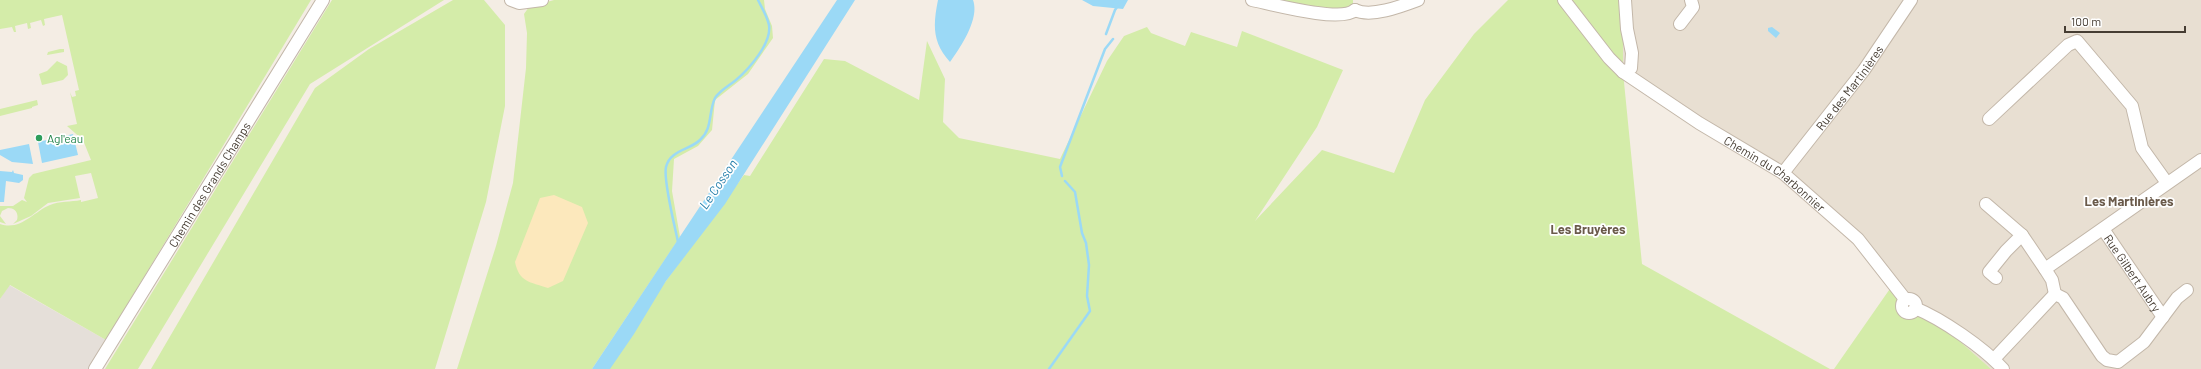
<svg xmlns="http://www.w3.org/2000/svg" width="2201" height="369" font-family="Barlow,sans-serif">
  <rect width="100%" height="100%" fill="#f4ede4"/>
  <path fill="#e8dfd2" d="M1623,0H2201V369H1991L1894,283L1781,175L1623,72Z"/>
  <path fill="#e5dfd9" d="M9,285L106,340L89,369H0V299Z"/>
  <path fill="#d4eca9" d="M0,0H311L106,340L10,285L0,299V224C21,231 33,212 50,205C59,201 71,202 81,200V202L98,198L91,173L75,176L80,198L48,203L31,216L13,224L17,220C19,213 15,208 8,208L2,211L0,216L6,224L0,222V206H13L22,200L27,202L24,198L29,178L33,174L91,160L83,140L67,126L77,124L70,92L72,97L76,96L75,91L79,90L62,15L44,19L45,25L43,26L41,20L30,23L31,28L28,29L27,23L15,26L16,32H14L12,27L0,29Z
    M332,0H444L310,84L138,369H105Z
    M453,0H484L505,25V106L486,202L435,369H151L315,88L369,49Z
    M554,0H764L765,9L772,26L773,38L748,74L715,100L712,130L698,146L674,159L672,191L680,237L592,369H457L496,246L513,183L526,68L527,33L524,14L529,7Z
    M1275,0H1353V4C1332,18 1298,4 1275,0Z
    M1508,0H1623V72L1642,264L1830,369H601L744,175L750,176L824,59L845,61L919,100L927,41L945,79L943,122L959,138L1060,159L1107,61L1124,36L1147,27L1151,33L1185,46L1191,32L1237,47L1242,31L1343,70L1317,127L1255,221L1322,150L1394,173L1425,100L1474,34Z
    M60,49H64V52L47,55L48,52Z
    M57,61L67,66L68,75L63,80L42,85L39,74L47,71Z
    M37,100L38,105L32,107V108L0,116V109Z
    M1894,283L1991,369H1834Z"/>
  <path fill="#fce8bc" d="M554,195L582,207L588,223L563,281L548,288C530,282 519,282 515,262L540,198Z"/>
  <path fill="#9bd9f6" d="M837,0H855L725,204L666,281L634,334L610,369H592Z
    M938,0H973C980,19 960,48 950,62C932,42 933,25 938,0Z
    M1082,0H1128L1123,9L1093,6Z
    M1772,27L1780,33L1776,38L1768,31V28Z
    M73,134L78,155L42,163L38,142Z
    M29,144L33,164L12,162L0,155V150Z
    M13,170L14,173L23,175V180L19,183L6,181L4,202H0V171L12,172Z"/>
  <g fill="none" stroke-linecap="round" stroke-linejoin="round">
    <path stroke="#9bd9f6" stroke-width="2.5" d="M1106,34L1115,10L1122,0
      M1062,176L1060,167L1105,49L1113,39
      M678,242C675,227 663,180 666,167C670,150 690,150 700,140C713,128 708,113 715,98C719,91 730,85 736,80C749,69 772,43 769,25C767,16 762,8 758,0
      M1049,369L1090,311L1087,296L1089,265L1086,243L1082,233L1075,192L1065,181"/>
    <g stroke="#c3b7a9" stroke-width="14">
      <g id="minor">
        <path d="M511,0L519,3L542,0"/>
        <path d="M1252,0C1272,4 1341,23 1355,10"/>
        <path id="s1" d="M1564,0L1609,58L1623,72L1699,123L1783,173L1858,239L1905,299"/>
        <path d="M1355,10C1371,18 1402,6 1418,0"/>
        <path d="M1680,24L1693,7L1691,0"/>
        <path d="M1623,72L1631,68L1632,53L1627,29L1625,0"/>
        <path d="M1989,119L2068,45L2077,41L2132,106L2142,148L2167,183"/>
        <path id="s2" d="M1783,173L1864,70L1911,0"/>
        <path d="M1986,204L2022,235L2045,269"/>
        <path id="s3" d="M2103,229L2163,317"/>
        <path d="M1996,278L1989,272L2006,251L2022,235"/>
        <path d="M2055,294L2052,280L2045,269L2201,160"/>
        <path d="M2055,294L2063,298L2102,356L2107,360L2118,362L2144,342L2177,298L2187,290"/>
        <circle cx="1909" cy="306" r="7"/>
        <path d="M1915,308C1942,319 1984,348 2003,369"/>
        <path d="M1994,359L2055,294"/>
        <path id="s4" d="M95,369L323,0"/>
      </g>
    </g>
    <use href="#minor" stroke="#fff" stroke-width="12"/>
  </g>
  <circle fill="#2e9e5b" stroke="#fff" stroke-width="1.5" cx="39" cy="138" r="4"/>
  <g text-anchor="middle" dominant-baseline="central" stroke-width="3.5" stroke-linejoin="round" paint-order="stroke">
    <g font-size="12" fill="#463d33" stroke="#fff">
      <text stroke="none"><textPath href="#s2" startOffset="108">Rue des Martinières</textPath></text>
      <text stroke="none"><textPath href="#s1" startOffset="276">Chemin du Charbonnier</textPath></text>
      <text stroke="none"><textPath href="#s4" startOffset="217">Chemin des Grands Champs</textPath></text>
      <text stroke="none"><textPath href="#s3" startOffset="53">Rue Gilbert Aubry</textPath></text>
    </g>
    <g font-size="12" fill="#27864d" stroke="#fff" text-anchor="start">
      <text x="47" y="138">Agl'eau</text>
    </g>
    <g font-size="13" font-style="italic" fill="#227da9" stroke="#fff">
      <text transform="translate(718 184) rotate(-56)">Le Cosson</text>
    </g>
    <g font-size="13" font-weight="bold" fill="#6a5a4a" stroke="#fff">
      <text x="2129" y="201">Les Martinières</text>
      <text x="1588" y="229">Les Bruyères</text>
    </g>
  </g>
  <path d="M2065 26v6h120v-6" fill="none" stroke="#463d33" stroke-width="2"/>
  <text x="2071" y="26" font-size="12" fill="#463d33" stroke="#ffffff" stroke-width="3" paint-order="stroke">100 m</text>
</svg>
